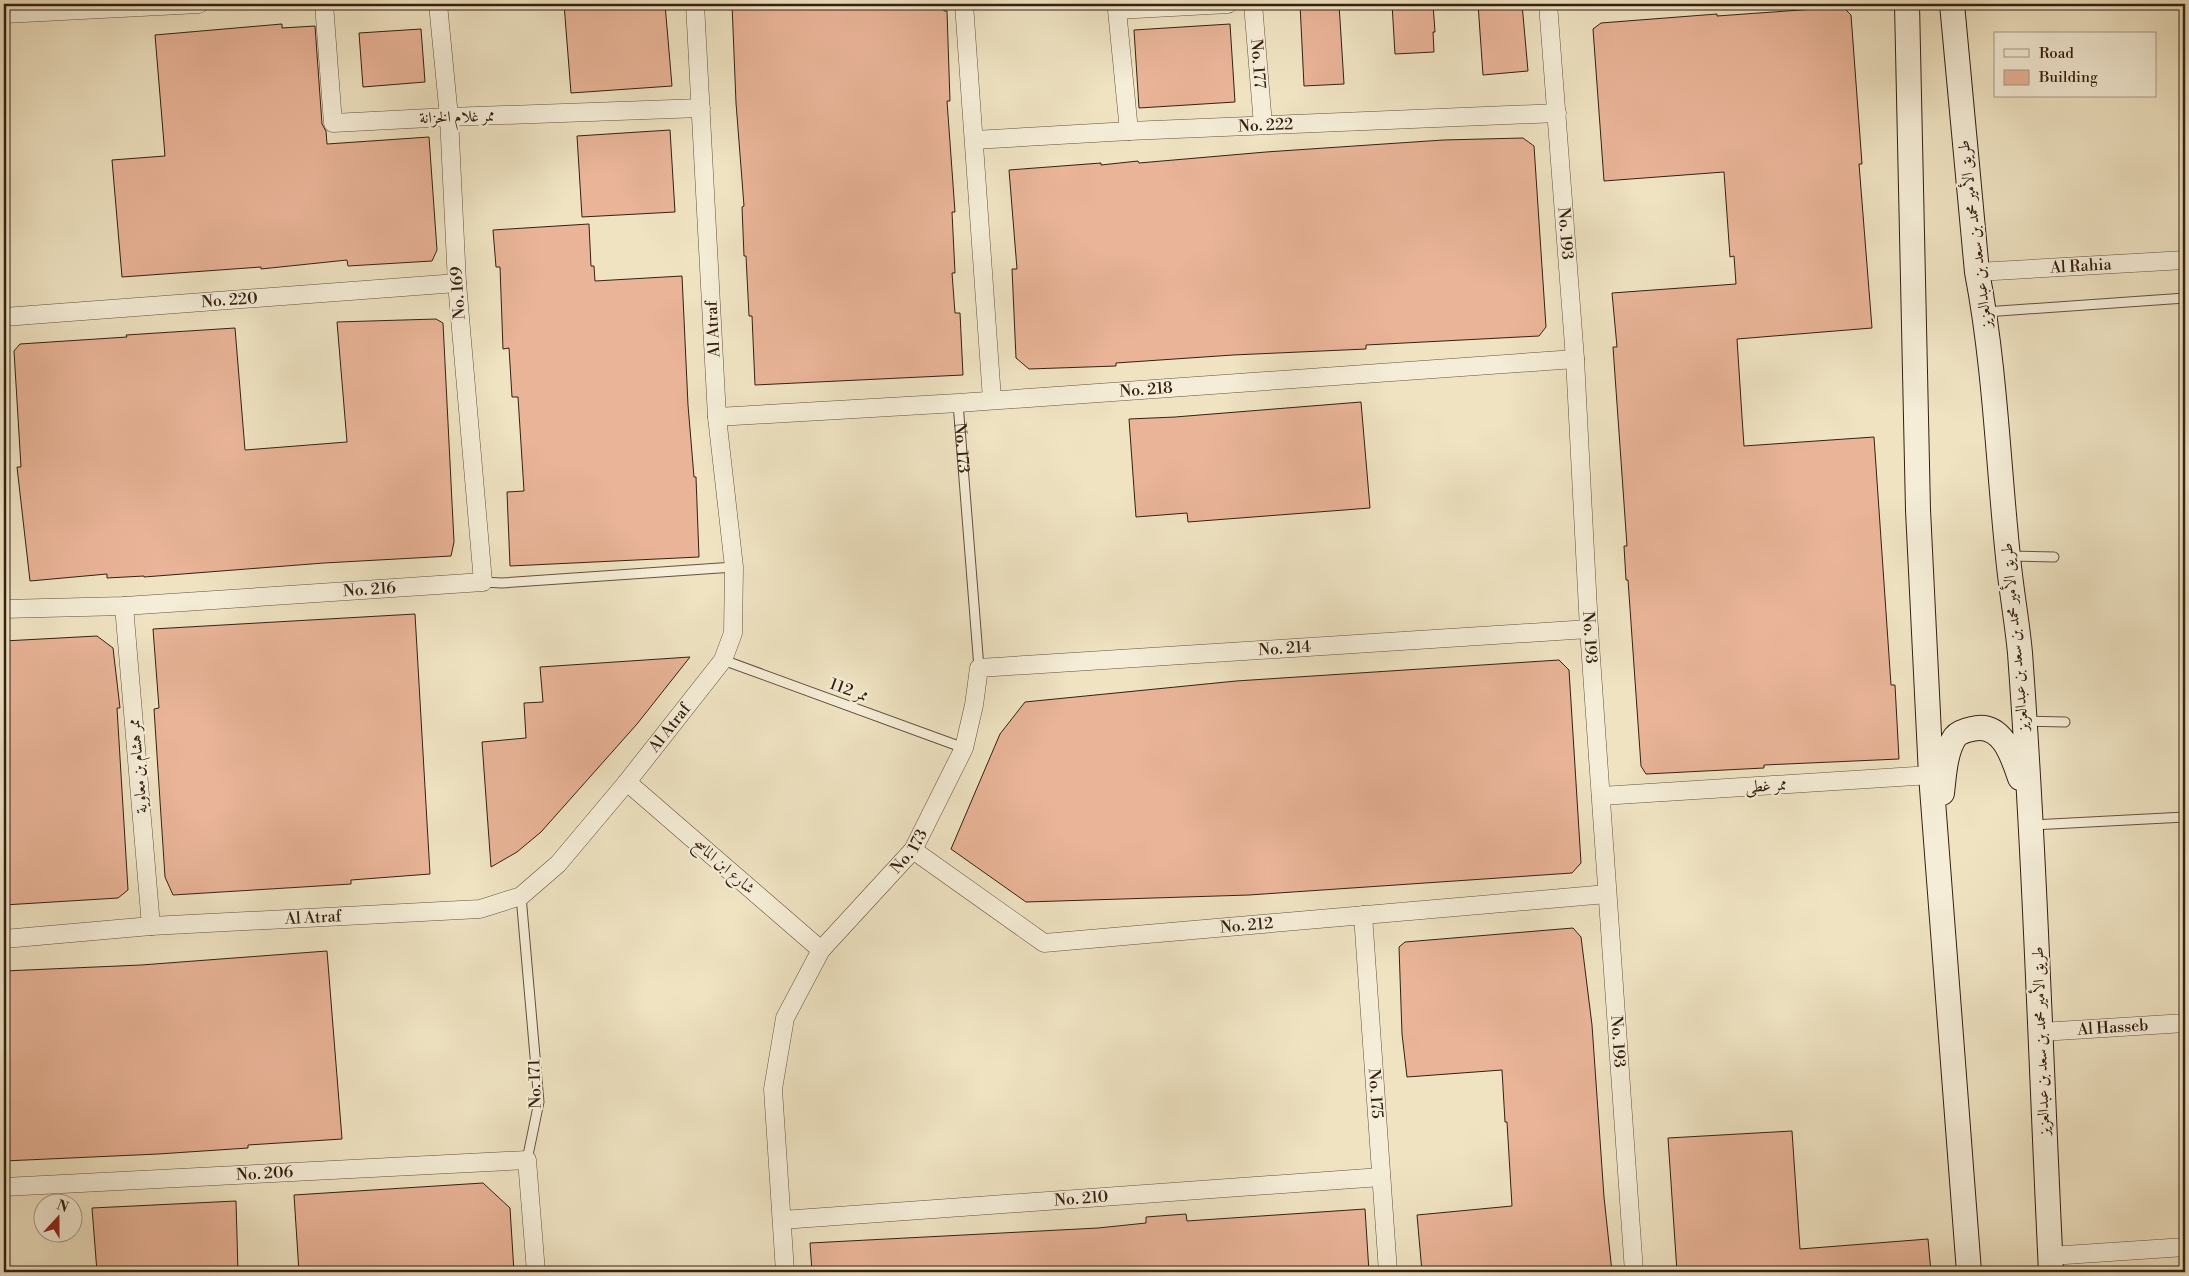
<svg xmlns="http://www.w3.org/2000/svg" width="2189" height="1276" font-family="'Libre Bodoni',Amiri,serif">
  <rect width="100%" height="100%" fill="#efe3c2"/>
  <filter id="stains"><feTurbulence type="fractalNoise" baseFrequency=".004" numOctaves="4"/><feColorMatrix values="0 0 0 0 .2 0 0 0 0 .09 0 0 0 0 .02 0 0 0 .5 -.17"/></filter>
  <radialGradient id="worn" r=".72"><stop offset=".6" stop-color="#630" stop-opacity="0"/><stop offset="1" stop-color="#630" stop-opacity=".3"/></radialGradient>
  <path fill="#e9b498" stroke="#352011" d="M564,4H665L672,86L571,93Z
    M732,4H943L944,11H947L950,101H947L955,212H952L955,273H952L955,313H960L963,375L755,385L752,316H749L746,256H744L742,207L744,206L736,103Z
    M1300,4H1339L1344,84L1304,86Z
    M1392,4H1433L1435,32H1433L1434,52L1395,54Z
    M1478,4H1522L1528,71L1483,75Z
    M1843,7L1851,15L1862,164H1859L1872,328L1737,339L1742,417L1744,446L1874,437L1891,685H1895L1899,759L1764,765V768L1646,774L1641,766L1628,580H1626L1624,546H1627L1613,347H1617L1612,293L1736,284L1734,256L1730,257L1724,172L1604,181L1593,29L1601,23L1717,14V16Z
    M282,24V28L315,26L322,124L326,131L327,144L429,137L437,250L432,261L348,266L347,260L261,269V267L122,277L112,160L165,156L155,35Z
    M1230,24L1235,102L1139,108L1134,30Z
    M421,29L425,82L363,87L359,33Z
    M670,130L675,212L582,217L577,136Z
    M1523,138L1534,146L1546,327L1539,336L1366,345V349L1233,355L1116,363V366L1029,369L1016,358L1012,269H1017L1009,170L1101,163V165L1138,161L1139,163L1266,152L1443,140Z
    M589,224L591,266H594L595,281L682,276L688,405L694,477H696L699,557L510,566L507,492L524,491L518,397H512L509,348L503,349L500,267H496L493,230Z
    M436,319L443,323L454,542L451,556L324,563L144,577V576L107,578V574L30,581L17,467H21L14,351L20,344L127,337L126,335L235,328L245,450L347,442L337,322Z
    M1361,402L1370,508L1188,522L1187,513L1136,517L1129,419L1175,417Z
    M415,614L430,874L351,880V884L173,895L165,877L154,709L159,708L153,629Z
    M97,636L113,648L120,708H117L128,890L118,898L4,905V641Z
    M690,657L637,724L541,832L517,852L491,867L482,742L526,738L524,703L543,702L540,667Z
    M1559,660L1569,670L1581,863L1572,873L1249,895L1026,902L951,849L1000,734L1025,702L1236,681Z
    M1573,928L1581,937L1592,1025L1604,1197L1612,1272H1422L1417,1215L1512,1206L1507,1122H1505L1502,1070L1407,1077L1402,1034L1399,947L1405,942Z
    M327,951L342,1139L248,1145V1148L158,1154L4,1161V971L141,965Z
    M1792,1131L1800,1249L1928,1239L1931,1272H1677L1668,1138Z
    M483,1183L510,1208L514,1272H299L294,1195Z
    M236,1201L238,1272H97L92,1208Z
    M1365,1209L1369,1272H812L810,1243L1098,1228L1146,1223V1217L1186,1214L1187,1221Z"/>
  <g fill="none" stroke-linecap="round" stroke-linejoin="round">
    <g stroke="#64513d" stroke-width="11">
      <g id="service">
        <path d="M1985,312L2185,298"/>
        <path id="s1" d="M958,403L979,668"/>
        <path d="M2008,556L2054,557"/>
        <path d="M483,582L502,583L734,567"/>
        <path d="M723,660L964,748"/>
        <path d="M2026,721L2065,722"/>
        <path d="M2032,825L2185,817"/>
        <path d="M521,896L539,1102L527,1160"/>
      </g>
    </g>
    <g stroke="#64513d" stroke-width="19">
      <g id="minor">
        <path d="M324,4L333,123L449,117L701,108"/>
        <path d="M964,4L992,399"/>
        <path id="s2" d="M1253,4L1263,125"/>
        <path id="s3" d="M1548,4L1575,359L1589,629L1634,1272"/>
        <path d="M4,14L199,4"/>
        <path d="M1129,131L1117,10L1228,4"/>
        <path id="s4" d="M974,140L1129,131L1557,113"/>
        <path id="s5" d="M1977,272L2185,260"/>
        <path id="s6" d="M4,317L457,283"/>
        <path id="s7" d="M717,417L958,403L1575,359"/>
        <path d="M124,606L151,926"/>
        <path id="s8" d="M4,609L124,606L483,582L457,283L449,117L438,4"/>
        <path d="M627,782L821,950"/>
        <path d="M1601,796L1931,775"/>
        <path id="s9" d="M913,850L1044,943L1607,894"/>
        <path id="s10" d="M1363,915L1388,1272"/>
        <path id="s11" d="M4,939L151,926L480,909L521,896L558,864L627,782L723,660L733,633L734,567L717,417L695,4"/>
        <path id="s12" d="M2041,1032L2185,1023"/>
        <path id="s13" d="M4,1187L527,1160L536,1272"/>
        <path id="s14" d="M782,1220L1381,1177"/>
        <path d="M2050,1256L2185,1247"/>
        <path id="s15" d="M785,1272L773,1089L785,1018L821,950L913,850L964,748L974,705L979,668L1589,629"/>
      </g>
    </g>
    <g stroke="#352011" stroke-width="26">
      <path id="secondary" d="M1907,4L1918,510L1931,775L1969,1272
        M1952,4L1977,272C1995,366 1998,462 2008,557C2011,589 2017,621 2020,653C2035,859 2041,1066 2051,1272
        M1942,793C1944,776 1945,752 1955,737C1959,732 1967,730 1972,729C2002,721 2013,757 2020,778"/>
    </g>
    <use href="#service" stroke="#f5edd7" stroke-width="9"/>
    <use href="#minor" stroke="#f5edd7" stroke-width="18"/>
    <use href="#secondary" stroke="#f5edd7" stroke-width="24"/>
  </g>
  <g text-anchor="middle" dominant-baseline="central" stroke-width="4.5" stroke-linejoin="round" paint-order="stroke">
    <g font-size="16" fill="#352011" stroke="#f5edd7">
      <text stroke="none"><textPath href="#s2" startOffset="60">No. 177</textPath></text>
      <text transform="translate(457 117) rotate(-2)">ممر غلام الخزانة</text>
      <text stroke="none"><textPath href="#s4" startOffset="292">No. 222</textPath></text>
      <text stroke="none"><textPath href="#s3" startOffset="230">No. 193</textPath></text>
      <text transform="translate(1975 234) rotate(-97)">طريق الأمير محمد بن سعد بن عبدالعزيز</text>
      <text stroke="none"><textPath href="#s5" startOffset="104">Al Rahia</textPath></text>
      <text transform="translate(458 293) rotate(-94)">No. 169</text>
      <text stroke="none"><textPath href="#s6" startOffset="226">No. 220</textPath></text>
      <text transform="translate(713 329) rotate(-93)">Al Atraf</text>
      <text stroke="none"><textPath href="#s7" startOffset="430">No. 218</textPath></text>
      <text stroke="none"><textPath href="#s1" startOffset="45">No. 173</textPath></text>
      <text stroke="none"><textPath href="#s8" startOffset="366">No. 216</textPath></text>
      <text transform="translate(2015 637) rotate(-95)">طريق الأمير محمد بن سعد بن عبدالعزيز</text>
      <text stroke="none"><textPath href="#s3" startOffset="635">No. 193</textPath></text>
      <text stroke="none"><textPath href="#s15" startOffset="970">No. 214</textPath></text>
      <text transform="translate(849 690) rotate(20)">ممر 112</text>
      <text stroke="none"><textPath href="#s11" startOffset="745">Al Atraf</textPath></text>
      <text transform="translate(138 766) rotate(-95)">ممر هشام بن معاوية</text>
      <text transform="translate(1766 786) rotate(-4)">ممر غطى</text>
      <text stroke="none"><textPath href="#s15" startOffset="465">No. 173</textPath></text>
      <text transform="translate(724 866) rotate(41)">شارع ابن الماسح</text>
      <text stroke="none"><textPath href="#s11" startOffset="310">Al Atraf</textPath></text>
      <text stroke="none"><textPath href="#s9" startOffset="364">No. 212</textPath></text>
      <text stroke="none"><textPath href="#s12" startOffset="72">Al Hasseb</textPath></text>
      <text transform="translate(2041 1041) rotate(-92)">طريق الأمير محمد بن سعد بن عبدالعزيز</text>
      <text stroke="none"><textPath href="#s3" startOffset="1040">No. 193</textPath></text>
      <text transform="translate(535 1084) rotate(-92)">No. 171</text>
      <text stroke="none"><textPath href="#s10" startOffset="179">No. 175</textPath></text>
      <text stroke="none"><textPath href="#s13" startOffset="261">No. 206</textPath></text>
      <text stroke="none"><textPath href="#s14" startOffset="300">No. 210</textPath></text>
    </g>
  </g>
  <rect width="2189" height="1276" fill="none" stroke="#efe3c2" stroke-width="20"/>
  <rect x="5" y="5" width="2179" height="1266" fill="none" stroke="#352011" stroke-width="2.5"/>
  <rect x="10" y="10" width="2169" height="1256" fill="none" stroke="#352011"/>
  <rect x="1994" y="32" width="162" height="65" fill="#f5edd7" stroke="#a89b88"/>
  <rect x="2004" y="49" width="25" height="8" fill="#f5edd7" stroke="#a89b88"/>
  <text x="2039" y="58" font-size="15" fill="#352011">Road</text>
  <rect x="2004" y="70" width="25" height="15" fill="#e9b498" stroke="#a89b88"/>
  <text x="2039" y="82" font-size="15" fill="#352011">Building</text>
  <g transform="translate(58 1218) rotate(21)"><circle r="24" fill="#f5edd7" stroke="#a89b88"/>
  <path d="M0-4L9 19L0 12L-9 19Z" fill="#8f2418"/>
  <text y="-8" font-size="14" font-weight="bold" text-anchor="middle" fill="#352011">N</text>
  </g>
  <rect width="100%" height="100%" filter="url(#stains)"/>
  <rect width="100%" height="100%" fill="url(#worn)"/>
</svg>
